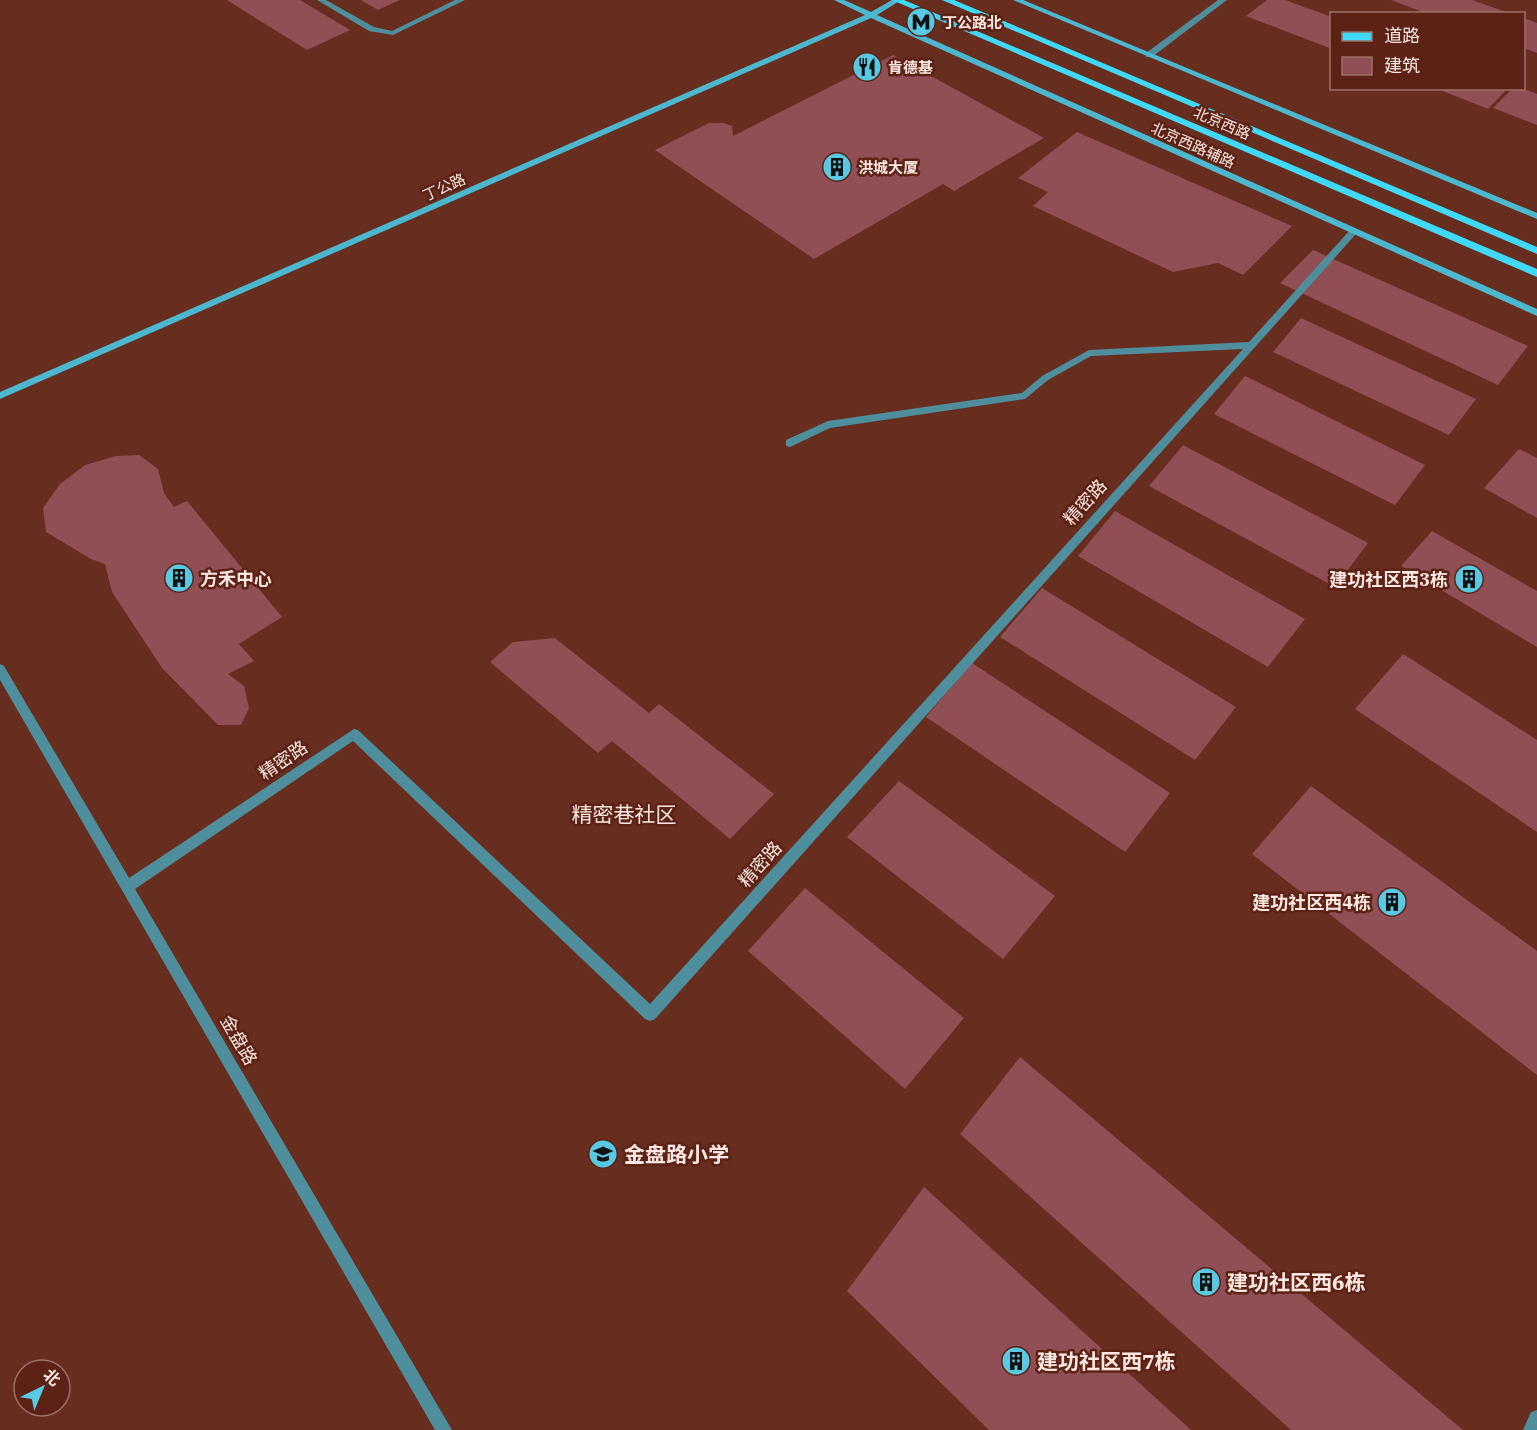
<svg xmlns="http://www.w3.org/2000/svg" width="1537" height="1430" font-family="'IBM Plex Serif','Noto Sans SC',serif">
  <rect width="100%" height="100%" fill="#672d1f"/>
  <path fill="#904e55" d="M227,0H300L350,30L307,50Z
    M361,0H400L378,10Z
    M1267,0H1285L1332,17V49L1246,16Z
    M1391,0H1472L1509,13L1428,14Z
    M1524,18L1537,23V53L1524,48Z
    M893,55L1044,138L954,191L943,184L814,259L655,150L709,123H724L732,126L733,136Z
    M1435,88H1508L1488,109Z
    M1513,88H1522L1537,94V125L1493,108Z
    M1077,132L1292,226L1243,275L1218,263L1173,272L1033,206L1048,192L1018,178Z
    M1313,250L1528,346L1498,385L1280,283Z
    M1301,318L1476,399L1449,435L1273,352Z
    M1245,376L1425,465L1395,505L1214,414Z
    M1183,445L1368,543L1335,587L1149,486Z
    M1519,449L1537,458V518L1484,488Z
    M139,455L158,469L164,493L174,507L187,501L282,617L239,644L254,661L228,674L244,686L249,708L241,725H218L162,668L112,592L105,564L91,559L46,532L43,508L60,484L85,465L116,456Z
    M1115,511L1305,619L1268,667L1078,556Z
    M1432,531L1537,591V647L1401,566Z
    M1042,588L1236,707L1195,760L1000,637Z
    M555,638L649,713L659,704L774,794L730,839L612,741L598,753L490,662L513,642Z
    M1403,654L1537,740V832L1355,709Z
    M972,663L1170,793L1125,852L926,717Z
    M899,781L1055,896L1003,959L847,837Z
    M1311,786L1537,951V1075L1252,854Z
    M805,888L964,1018L905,1089L748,951Z
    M1020,1057L1463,1430H1291L960,1134Z
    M924,1187L1191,1430H989L847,1291Z"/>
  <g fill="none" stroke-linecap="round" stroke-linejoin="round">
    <path fill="#4f8e9c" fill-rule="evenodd" d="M317,0H326L374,27L392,31L455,0H465L393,35L369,31Z
      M1353,229L1356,230V234L655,1019L650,1021L645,1019L353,741L135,889L452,1430H435L0,680V664L4,666L129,878L354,729L358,730L650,1004L1243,349L1091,356L1048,380L1025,399L830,428L790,447L786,446V440L828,421L1022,393L1042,376L1089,350L1249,342L1350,230Z
      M1537,1410V1430H1523L1531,1412Z"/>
    <path fill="#4f8e9c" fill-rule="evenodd" d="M1218,0H1227L1152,57H1146V53Z"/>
    <path fill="#4bb8d0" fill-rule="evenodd" d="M834,0H844L871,12L892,0H901L877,15L1537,309V316L871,18L0,399V392L865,15Z
      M1013,0H1023L1537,213V219Z"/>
    <path fill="#40d9f7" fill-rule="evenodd" d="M892,0H904L1537,269V277Z
      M942,0H954L1537,247V254Z"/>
  </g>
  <defs>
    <g id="metro-disc" transform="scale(1.5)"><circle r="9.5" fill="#57c9e2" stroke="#5b2215"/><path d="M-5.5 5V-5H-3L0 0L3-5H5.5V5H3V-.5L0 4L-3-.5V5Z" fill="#111"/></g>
    <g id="restaurant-disc" transform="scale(1.5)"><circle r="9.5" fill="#57c9e2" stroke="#5b2215"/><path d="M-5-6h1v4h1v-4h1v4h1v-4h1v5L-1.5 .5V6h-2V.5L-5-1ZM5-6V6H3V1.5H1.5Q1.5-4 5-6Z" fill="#111"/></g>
    <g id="building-disc" transform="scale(1.5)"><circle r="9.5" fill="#57c9e2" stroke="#5b2215"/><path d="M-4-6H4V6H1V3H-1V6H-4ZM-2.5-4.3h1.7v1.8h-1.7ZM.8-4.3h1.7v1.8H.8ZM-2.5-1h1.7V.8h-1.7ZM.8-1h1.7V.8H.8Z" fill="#111"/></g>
    <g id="school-disc" transform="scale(1.5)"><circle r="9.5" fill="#57c9e2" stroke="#5b2215"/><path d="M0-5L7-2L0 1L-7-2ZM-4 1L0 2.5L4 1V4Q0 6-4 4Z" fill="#111"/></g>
  </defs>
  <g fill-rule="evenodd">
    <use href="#metro-disc" x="921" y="22"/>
    <use href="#restaurant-disc" x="867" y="67"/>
    <use href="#building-disc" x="837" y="167"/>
    <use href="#building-disc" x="179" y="578"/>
    <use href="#building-disc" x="1469" y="579"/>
    <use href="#building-disc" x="1392" y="902"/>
    <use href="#school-disc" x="603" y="1154"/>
    <use href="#building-disc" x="1206" y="1282"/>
    <use href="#building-disc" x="1016" y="1361"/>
  </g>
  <g text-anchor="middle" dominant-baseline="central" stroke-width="5" stroke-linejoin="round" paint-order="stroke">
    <g font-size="15" font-weight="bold" fill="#fee7e1" stroke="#5b2215" text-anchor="start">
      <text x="942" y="22">丁公路北</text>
      <text x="888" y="67">肯德基</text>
      <text x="858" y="167">洪城大厦</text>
    </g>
    <g font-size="15" fill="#fee7e1" stroke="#5b2215">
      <text transform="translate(1222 123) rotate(23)">北京西路</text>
      <text transform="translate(1193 145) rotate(24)">北京西路辅路</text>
      <text transform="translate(444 187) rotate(-24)">丁公路</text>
    </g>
    <g font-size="18" fill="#fee7e1" stroke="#5b2215">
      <text transform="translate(1085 502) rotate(-48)">精密路</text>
      <text transform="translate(283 760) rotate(-34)">精密路</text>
      <text transform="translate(760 864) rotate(-48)">精密路</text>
      <text transform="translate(239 1040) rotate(60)">金盘路</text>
    </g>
    <g font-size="18" font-weight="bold" fill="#fee7e1" stroke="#5b2215" text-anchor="end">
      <text x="200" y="578" text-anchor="start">方禾中心</text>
      <text x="1448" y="579">建功社区西3栋</text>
      <text x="1371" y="902">建功社区西4栋</text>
    </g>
    <g font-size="21" fill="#fee7e1" stroke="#5b2215">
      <text x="624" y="814">精密巷社区</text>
    </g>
    <g font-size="21" font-weight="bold" fill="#fee7e1" stroke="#5b2215" text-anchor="start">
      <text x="624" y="1154">金盘路小学</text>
      <text x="1227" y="1282">建功社区西6栋</text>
      <text x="1037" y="1361">建功社区西7栋</text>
    </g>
  </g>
  <rect x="1330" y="12" width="195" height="78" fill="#5b2215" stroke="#9c7167" stroke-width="1.5"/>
  <rect x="1342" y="32" width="30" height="9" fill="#40d9f7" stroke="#9c7167" stroke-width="1.5"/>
  <text x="1384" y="42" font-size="18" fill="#fee7e1">道路</text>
  <rect x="1342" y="57" width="30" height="18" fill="#904e55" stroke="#9c7167" stroke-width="1.5"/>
  <text x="1384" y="72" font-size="18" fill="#fee7e1">建筑</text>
  <g transform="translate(42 1388) rotate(43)"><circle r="28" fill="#5b2215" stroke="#9c7167" stroke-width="1.5"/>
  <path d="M0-4.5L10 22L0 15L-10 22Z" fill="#57c9e2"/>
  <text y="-9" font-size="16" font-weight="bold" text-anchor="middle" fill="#fee7e1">北</text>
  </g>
</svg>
